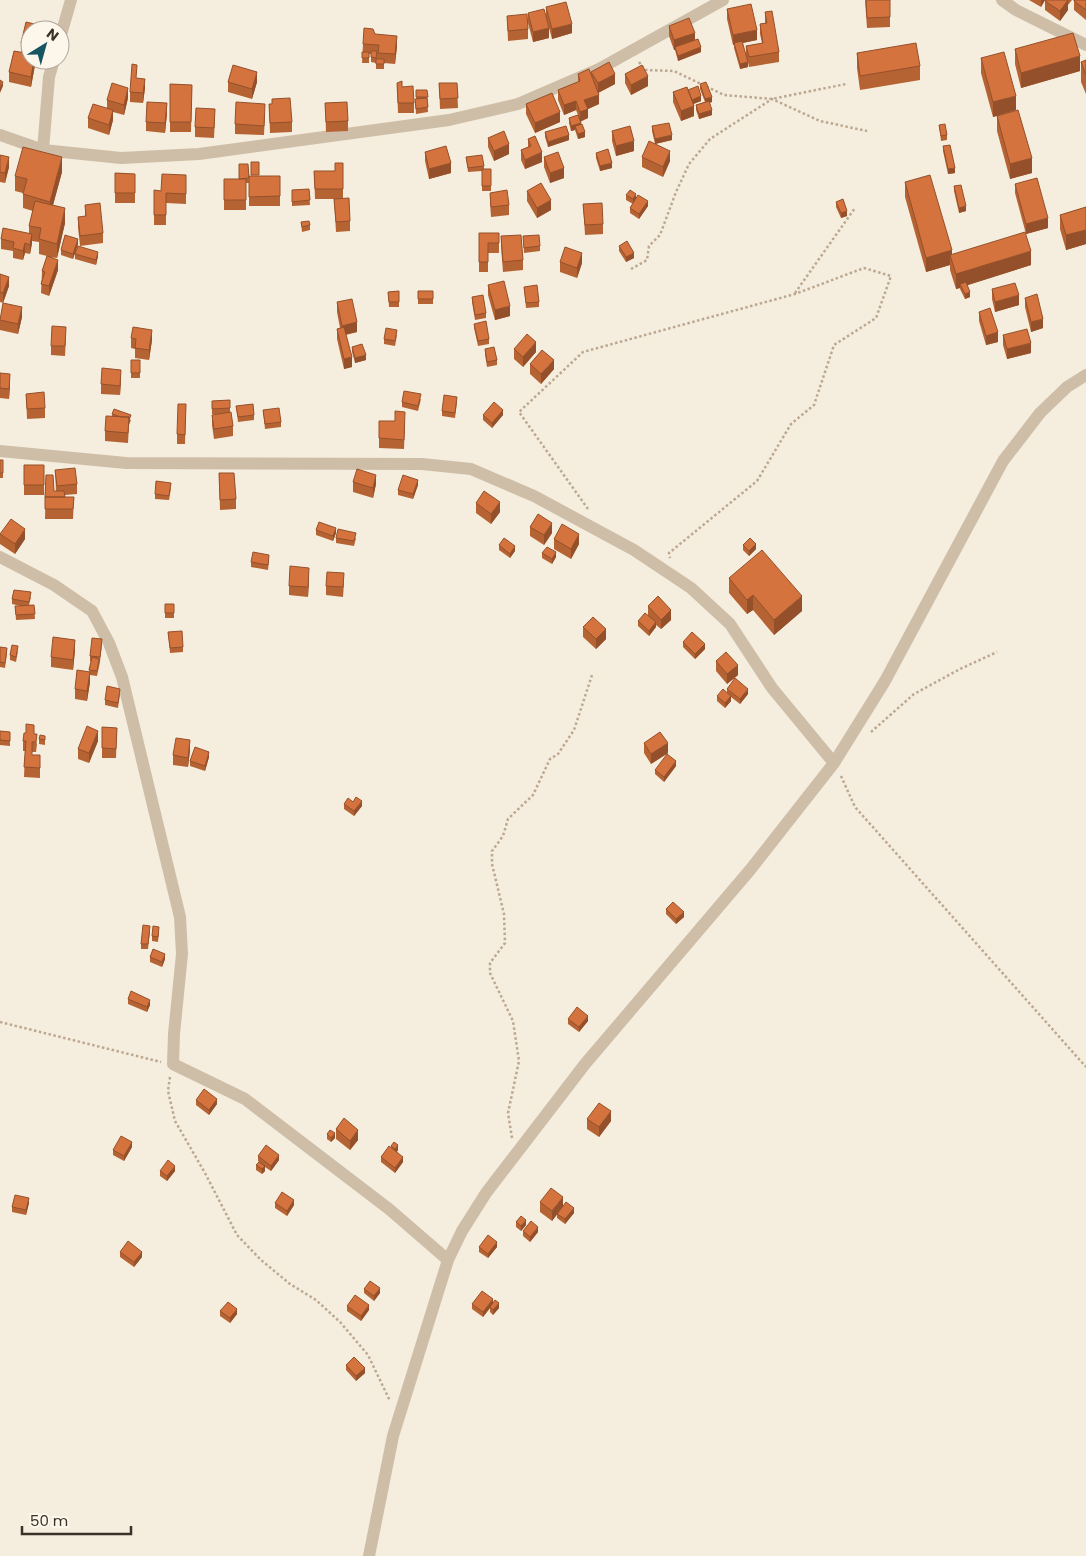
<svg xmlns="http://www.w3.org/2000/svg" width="1086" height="1556" font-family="Poppins,sans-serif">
  <rect width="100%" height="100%" fill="#f5eddd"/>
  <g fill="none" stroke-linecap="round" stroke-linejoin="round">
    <path stroke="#bca891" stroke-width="2.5" stroke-dasharray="2.5 2.5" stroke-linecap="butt" d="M639,62L645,70L674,71L724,95L772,99L846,84
      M631,269L647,260L649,246L660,235L676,192L689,164L710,139L772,99L820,121L867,131
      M795,293L855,208
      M588,509L519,412L583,352L795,294L864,268L891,276L876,318L834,345L814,405L791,424L757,481L669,553L670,558
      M871,732L914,694L960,669L997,652
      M841,776L855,807L1086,1067
      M0,1022L161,1062
      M170,1077L168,1091L175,1121L205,1173L237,1235L261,1260L290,1284L316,1300L340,1322L368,1355L390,1401
      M512,1138L508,1113L519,1061L513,1021L490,973V963L505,943L504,914L492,864V851L503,836L508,819L533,795L550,759L558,754L574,730L592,675"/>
    <path stroke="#cfbea7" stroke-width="12" d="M1002,0L1016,10L1086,45
      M60,38L71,0
      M0,135L43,150L121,158L199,154L449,120L518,104L599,69L723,0
      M43,150L49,77L54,60
      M0,451L126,463L422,464L471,469L534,496L634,550L691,588L730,624L772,688L834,763
      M0,557L54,585L92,611L109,643L122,677L180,917L182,954L174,1034L173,1064L245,1099L389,1209L448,1260
      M369,1556L393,1436L448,1260L462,1231L486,1193L585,1064L750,870L834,763L885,681L1003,461L1040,413L1067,387L1086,375"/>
  </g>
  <path fill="#b66334" d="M865,0L890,17V27L867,28Z
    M1029,0H1045L1041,7Z
    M1045,0H1072L1068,5V4V10L1060,21L1045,10Z
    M1086,0V20L1074,10V1Z
    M546,7L572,33L552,39L546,17Z
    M727,9L757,40L742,43L747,61L746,56V46L762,43L760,34V24L765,23V12L779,52V62L749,67L748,62V67L740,69L734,48V45H733L727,19Z
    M528,13L549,38L533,42L528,23Z
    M507,16L528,29V39L508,41Z
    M26,22L43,26V30H30V60H35V65L31,87L9,82V72L14,51L21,52V43Z
    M669,26L695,40L701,52L678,61L675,50H674L669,36Z
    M375,34L397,46L395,64L384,63V69H376V63L371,62V54H369V63H362L363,44Z
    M1015,49L1080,71L1021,88L1015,64Z
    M857,53L920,66V80L860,90L857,68Z
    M981,58L1016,110L993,117L981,73Z
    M1086,60V94L1081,82V62Z
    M591,72L615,84L598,93L599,104L588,109V118L580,121L585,137L578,139L575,130L571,131L569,123V118L578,115L576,110L564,115L558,100V90L578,82V74L591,76Z
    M625,74L648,86L631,95L625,83Z
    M137,78L145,88L143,103L130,102V92Z
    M228,82H257L252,99L228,92Z
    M397,83L402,87L414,103V113H398Z
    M439,83H457L458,108L440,109Z
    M170,84L192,85L191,132H170Z
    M700,84L712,102L709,103L712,115L699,119L696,110V105L705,102L700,89Z
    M416,90H427L428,112L416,114L415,99H416Z
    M688,90L701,101L693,104L694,116L681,121L673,102V92Z
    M128,98L124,115L113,112V120L109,135L88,128V118L107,108V100Z
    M325,103L348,121V131L326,132Z
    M269,104L292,122V132L270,133Z
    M526,104L560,122L535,133L526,114Z
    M167,113L165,133L146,131V122Z
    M265,114L264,135L235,134V124Z
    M997,116L1032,173L1010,179L997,131Z
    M215,119L214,138L195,137V127Z
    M939,125L947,135V140L941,141Z
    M652,126L672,140L655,144L652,131Z
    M612,131L634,151L616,156L612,141Z
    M545,132L569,140L548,147L545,137Z
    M488,138L509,154L494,161L488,147Z
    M528,139L542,162L525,169L521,160V150L528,147Z
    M943,146L955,173L948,174L943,151Z
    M425,152L451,173L429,179L425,161Z
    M596,153L612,168L600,171L596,158Z
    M0,155L9,167L5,183L0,182Z
    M466,157L484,166V169H491V191H482V171L468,172Z
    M544,157L564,178L550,183L544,167Z
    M642,157L670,161L663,177L642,167Z
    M343,163V199L350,221V231L336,232L334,199H315L314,171H335Z
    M248,164L249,183H246V210H224V179H239Z
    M62,172L53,205L65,223L57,258L49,257L58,270L49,296L41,293L42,271L47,256L39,254V242L32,241L30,254L25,253L23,260L13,258V251L1,249V239L29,233V226L33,211L23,208V193L15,191V176Z
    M115,173L135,174V203H115Z
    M186,175V204L166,203V225H154V190L161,191Z
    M249,176H280V206H249Z
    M905,182L952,255L1031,265L967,285L970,297L965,299L960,289V288L956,289L950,270V265L926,272L905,197Z
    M1015,184L1048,228L1026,234L1015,193Z
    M954,186L966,211L959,213L954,191Z
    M309,189L310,205L292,206V190Z
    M527,191L551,210L537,218L527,201Z
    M490,193L509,205V215L491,217L490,202Z
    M626,195L636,198L648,206L639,219L630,213V208L633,204L626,200Z
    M836,202L847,216L841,218L836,207Z
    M583,204L603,224V234L585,235Z
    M85,205L103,233V243L80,246L78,227V217H85Z
    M1086,207V244L1066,250L1060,229V215Z
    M301,222L310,225V230L302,232Z
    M479,233H499V253H488V272H479Z
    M501,236L523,260V270L503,272L501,246Z
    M523,236L540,246V251L524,253Z
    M78,244L73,259L61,255V250Z
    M619,246L634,258L626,262L619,251Z
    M75,254L98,256L96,265L75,259Z
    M560,262L582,263L577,278L560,272Z
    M0,274L9,286L3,303L0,302Z
    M488,285L510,316L495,320L488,295Z
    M524,287L539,302V307L526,308Z
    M992,289L1019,305L995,312L992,299Z
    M399,291V307H389L388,292Z
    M418,291H433V304H418Z
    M472,297L486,313V318L475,320L472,302Z
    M1025,298L1043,328L1031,332L1025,307Z
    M337,302L357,332L346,335L352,367L344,369L337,339V329L340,328L337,312Z
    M979,312L998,342L986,345L979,321Z
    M22,317L18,334L0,330V320Z
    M474,324L489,339V344L478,346L474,328Z
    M397,335L395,346L384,344V339Z
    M1003,335L1031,353L1007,359L1003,345Z
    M66,337L65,356L51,355V346Z
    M131,338L152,340L149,360L135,358V349L131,348Z
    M352,347L366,360L355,363L352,352Z
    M485,349L497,360V365L487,367L485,354Z
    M514,349L536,352L523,367L514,359Z
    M131,360H140V378H131Z
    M530,364L554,369L541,384L530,374Z
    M0,373L10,384L9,399L0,398Z
    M121,379L120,395L101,394V384Z
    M26,394L45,408V418L27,419Z
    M421,399L418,411L402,407V402Z
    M230,400V412L233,426V436L214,439L212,425V415L223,414H212V401Z
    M457,402L455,418L442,416V411Z
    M186,404L185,444H177V434Z
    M236,406L254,415V420L238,422Z
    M263,410L281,422V427L265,429Z
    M112,414L131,420L129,425L128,443L105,441V431L112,416Z
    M483,415H503L492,428L483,420Z
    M405,422L404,449L379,448V438Z
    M0,460H3V478H0Z
    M24,465H44V495H24Z
    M55,470L77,484V494L65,495V497H74L73,519H45L46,475L54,491H56Z
    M219,473L236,499V509L220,510Z
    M353,482L376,484L373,498L353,492Z
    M418,485L413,499L398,495V490Z
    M171,488L169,500L155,499V494Z
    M476,503L500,512L491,524L476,513Z
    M530,527L552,533L544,545L530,536Z
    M316,530L336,533L333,541L316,535Z
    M0,534L25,539L15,554L0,544Z
    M336,538H356L354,546L336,543Z
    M554,539L579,544L571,559L554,549Z
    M499,545L515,551L510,558L499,550Z
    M743,545L756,549L749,556L743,550Z
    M542,553L556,557L552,564L542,558Z
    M269,560L268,570L251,567V562Z
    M309,578L308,597L289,595V586Z
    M729,578L802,611L774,635L753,610L747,614L729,593Z
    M344,583L343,597L326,595V586Z
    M31,597L29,605H34L35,619L16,620L15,606H21L12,604V599Z
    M165,604H174V618H165Z
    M648,606L671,620L661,629L656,625V627L649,636L638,626V621L648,615Z
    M583,627L606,639L596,649L583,637Z
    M168,632L183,647V652L170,653Z
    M683,642L705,649L695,659L683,647Z
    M102,644L100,662L97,676L90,675V682L87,701L75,699V689L89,672L91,661H90V656Z
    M0,647L7,653L5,668L0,667Z
    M75,650L73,670L51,667V657Z
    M18,651L16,662L10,660V655Z
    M716,661L738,675L727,684L716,671Z
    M727,689L748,694L740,704L731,697V701L725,708L717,701V696L727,693Z
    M120,694L118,708L105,705V700Z
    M102,727L117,728L116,758H102Z
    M0,731L10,732V746L0,745Z
    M34,734L37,744L36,752H32V755L40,765V778L24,777L25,751H23V741Z
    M45,736V745L39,744V739Z
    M98,741L89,763L78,759V749Z
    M644,743L668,753L651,764L644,753Z
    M190,750L188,767L173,765V755Z
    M209,757L205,771L190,766V761Z
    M676,766L664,782L655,774V770Z
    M353,802L362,806L354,816L344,809V804Z
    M666,909L684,917L676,924L666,914Z
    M150,931L148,949H141V944Z
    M159,932L158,942L152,941V936Z
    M150,957L165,959L162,967L150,962Z
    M128,999L150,1005L147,1012L128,1004Z
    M568,1019L588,1021L579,1032L568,1024Z
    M196,1100L217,1104L209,1115L196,1105Z
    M587,1119L611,1121L599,1137L587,1129Z
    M336,1129L358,1140L350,1150L336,1139Z
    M327,1134L335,1138L331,1142L327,1139Z
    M391,1146L398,1150L397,1152L403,1162L395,1173L381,1162V1157L391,1148Z
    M132,1147L124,1161L113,1155V1150Z
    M258,1156L279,1160L271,1171L265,1167V1171L262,1174L256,1170V1165L259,1162L258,1161Z
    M160,1171H175L167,1181L160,1176Z
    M540,1202L574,1213L565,1224L557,1218V1214L552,1221L540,1212Z
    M29,1203L26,1215L12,1212V1207Z
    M275,1203L294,1205L287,1216L275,1208Z
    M516,1222L526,1225L521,1231L516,1227Z
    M523,1231L538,1232L530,1242L523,1236Z
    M479,1247H497L488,1258L479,1252Z
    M120,1252L142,1257L134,1267L120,1257Z
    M364,1289L380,1293L374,1301L364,1293Z
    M472,1304L499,1308L493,1315L490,1312V1308L483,1317L472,1309Z
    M347,1306L369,1310L361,1321L347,1311Z
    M220,1311L237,1314L230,1323L220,1316Z
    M346,1365L365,1373L356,1381L346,1370Z"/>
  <path fill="#94502b" d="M1041,0H1045L1041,7Z
    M1068,0V10L1060,21V11Z
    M572,24V33L552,39V29Z
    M549,28V38L533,42V32Z
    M757,30V40L733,45V35Z
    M695,33V42L675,47V50H674V40Z
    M397,36V46L395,64V54Z
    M701,47V52L678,61V56Z
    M1080,56V71L1021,88V73Z
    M34,60H35V65L31,87V77Z
    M748,62V67L740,69V64Z
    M257,72V82L252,99V89Z
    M615,74V84L598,93V83Z
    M648,76V86L631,95V85Z
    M145,79V88L143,103V93Z
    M3,82V86L0,93V88Z
    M128,88V98L124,115V105Z
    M599,95V104L588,109V118L580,122V112L584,100Z
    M701,96V101L691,105V100Z
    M1016,96V110L993,117V102Z
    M712,97V102L705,104V99Z
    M576,101V110L564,115V105Z
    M167,103V113L165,133V123Z
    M694,106V116L681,121V111Z
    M113,110V120L109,135V125Z
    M712,110V115L699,119V114Z
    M560,112V122L535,133V123Z
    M581,123V128L575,126V130L571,131V126Z
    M585,132V137L578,139V134Z
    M569,135V140L548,147V142Z
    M672,135V140L655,144V139Z
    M634,141V151L616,156V146Z
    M509,144V154L494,161V151Z
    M670,151V161L663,177V167Z
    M542,152V162L525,169V160Z
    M9,157V167L5,183V173Z
    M62,157V172L50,216V202Z
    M1032,158V173L1010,179V164Z
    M451,163V173L429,179V169Z
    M612,163V168L600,171V166Z
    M564,168V178L550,183V173Z
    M955,168V173L948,174V169Z
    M636,194V199L633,204V199Z
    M551,200V210L537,218V208Z
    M648,201V206L639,219V214Z
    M966,206V211L959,213V208Z
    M65,208V223L57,258V244Z
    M847,211V216L841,218V213Z
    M1048,218V228L1026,234V224Z
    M1086,230V244L1066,250V235Z
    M32,234V244L30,254V245Z
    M78,239V244L73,259V254Z
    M25,243V253L23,260V251Z
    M952,250V261L950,255V265L926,272V258Z
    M1031,251V265L962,287L960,284V288L956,289V274Z
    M98,252V256L96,265V260Z
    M582,253V263L577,278V268Z
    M634,253V258L626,262V257Z
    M58,260V270L49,296V286Z
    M9,277V286L3,303V293Z
    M970,292V297L965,299V294Z
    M1019,295V305L995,312V302Z
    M510,306V316L495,320V310Z
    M22,307V317L18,334V324Z
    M1043,319V328L1031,332V322Z
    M357,322V332L342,335V326Z
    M152,330V340L149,360V350Z
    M998,332V342L986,345V336Z
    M536,342V352L523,367V357Z
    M1031,343V353L1007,359V349Z
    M366,355V360L355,363V358Z
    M352,357V367L344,369V359Z
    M554,360V369L541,384V374Z
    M121,370V379L120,395V386Z
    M10,374V384L9,399V389Z
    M503,410V415L492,428V423Z
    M376,475V484L373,498V488Z
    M418,480V485L413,499V494Z
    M500,502V512L491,524V514Z
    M552,523V533L544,545V535Z
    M336,528V533L333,541V536Z
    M25,529V539L15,554V544Z
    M579,534V544L571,559V549Z
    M756,544V549L749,556V551Z
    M515,546V551L510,558V554Z
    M556,552V557L552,564V559Z
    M309,568V578L308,597V587Z
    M753,595V610L747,614V600Z
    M802,596V611L774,635V620Z
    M671,610V620L661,629V620Z
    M656,622V627L649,636V631Z
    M606,629V639L596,649V639Z
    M75,640V650L73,670V660Z
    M705,644V649L695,659V654Z
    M738,665V675L727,684V674Z
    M90,672V682L87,701V691Z
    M748,689V694L740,704V699Z
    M731,696V701L725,708V703Z
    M98,731V741L89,763V753Z
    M190,740V750L188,767V758Z
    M668,743V753L651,764V754Z
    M209,752V757L205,771V766Z
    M676,761V766L664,782V777Z
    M362,801V806L354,816V811Z
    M684,912V917L676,924V919Z
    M165,954V959L162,967V962Z
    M150,1000V1005L147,1012V1007Z
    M588,1016V1021L579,1032V1027Z
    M217,1099V1104L209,1115V1110Z
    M611,1111V1121L599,1137V1127Z
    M358,1130V1140L350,1150V1141Z
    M335,1133V1138L331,1142V1138Z
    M132,1142V1147L124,1161V1156Z
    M398,1145V1150L395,1154V1149Z
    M279,1155V1160L271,1171V1166Z
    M403,1157V1162L395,1173V1168Z
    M175,1166V1171L167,1181V1176Z
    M265,1166V1171L262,1174V1169Z
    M563,1197V1207L552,1221V1211Z
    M29,1198V1203L26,1215V1210Z
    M294,1200V1205L287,1216V1211Z
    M574,1208V1213L565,1224V1219Z
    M526,1220V1225L521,1231V1226Z
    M538,1227V1232L530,1242V1237Z
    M497,1242V1247L488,1258V1254Z
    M142,1252V1257L134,1267V1262Z
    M380,1288V1293L374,1301V1296Z
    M493,1299V1304L483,1317V1312Z
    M499,1303V1308L493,1315V1310Z
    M369,1305V1310L361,1321V1316Z
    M237,1309V1314L230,1323V1318Z
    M365,1368V1373L356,1381V1376Z"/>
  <path fill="#d4733d" stroke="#94502b" d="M866,0H890V17L867,18Z
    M1045,0H1068L1060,11L1045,1Z
    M1074,0H1086V10L1074,1Z
    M566,2L572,24L552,29L546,7Z
    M751,4L757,30L733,35L727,9Z
    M544,9L549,28L533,32L528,13Z
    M772,11L779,52L749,57L746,46L763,43L760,24L767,23L765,12Z
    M527,14L528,29L508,31L507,16Z
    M689,18L695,33L674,40L669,26Z
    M26,22L43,26L42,30H30V45L21,43Z
    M364,28L373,29L375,34L397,36L395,54L378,53L379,45L363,44Z
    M1073,33L1080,56L1021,73L1015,49Z
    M698,39L701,47L678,56L675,47Z
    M742,41L748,62L740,64L734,43Z
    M916,43L920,66L860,76L857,53Z
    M14,51L30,54V60H34L31,77L9,72Z
    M371,51H377L376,58L371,57Z
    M362,52H369V58H362Z
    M1004,52L1016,96L993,102L981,58Z
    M376,59H384V64H376Z
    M1086,60V75L1081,62Z
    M609,62L615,74L598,83L591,72Z
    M132,64L137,65L136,78L145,79L143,93L130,92Z
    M233,65L257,72L252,89L228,82Z
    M642,65L648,76L631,85L625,74Z
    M589,69L599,95L584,100L588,109L580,112L576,101L564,105L558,90L580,81L578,74Z
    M0,80L3,82L0,88Z
    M402,81V87L413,86L414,103H398L397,83Z
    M706,82L712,97L705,99L700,84Z
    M112,83L128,88L124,105L107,100Z
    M439,83H457L458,98L440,99Z
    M170,84L192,85L191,122H170Z
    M698,86L701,96L692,100L688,90Z
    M687,87L694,106L681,111L673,92Z
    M416,90H427L428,97H416Z
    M552,93L560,112L535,123L526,104Z
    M290,98L292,122L270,123L269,104H272V99Z
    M427,98L428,107L416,109L415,99Z
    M709,101L712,110L699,114L696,105Z
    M147,102L167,103L165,123L146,122Z
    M236,102L265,104L264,126L235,124Z
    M347,102L348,121L326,122L325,103Z
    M93,104L113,110L109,125L88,118Z
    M196,108L215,109L214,128L195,127Z
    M1018,110L1032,158L1010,164L997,116Z
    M578,115L581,123L571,126L569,118Z
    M669,123L672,135L655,139L652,126Z
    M582,124L585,132L578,134L575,126Z
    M945,124L947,135L941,136L939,125Z
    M566,126L569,135L548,142L545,132Z
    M630,126L634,141L616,146L612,131Z
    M504,131L509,144L494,151L488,138Z
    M535,136L542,152L525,160L521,150L531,146L528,139Z
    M649,141L670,151L663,167L642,157Z
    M950,145L955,168L948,169L943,146Z
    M446,146L451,163L429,169L425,152Z
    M23,147L62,157L50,202L23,194L27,179L15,176Z
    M608,149L612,163L600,166L596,153Z
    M558,152L564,168L550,173L544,157Z
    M0,155L9,157L5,173L0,172Z
    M482,155L484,166L468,168L466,157Z
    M251,162H259V175H251Z
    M335,163H343V189H315L314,171H335Z
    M239,164H248L249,178L239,179Z
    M482,169H491V186H482Z
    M115,173L135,174V193H115Z
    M162,174L186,175V194L166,193V215H154V190L161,191Z
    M930,175L952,250L926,258L905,182Z
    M249,176H280V196L249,197Z
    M1037,178L1048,218L1026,224L1015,184Z
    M224,179H246V200H224Z
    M541,183L551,200L537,208L527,191Z
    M961,185L966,206L959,208L954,186Z
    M309,189L310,200L292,202V190Z
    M507,190L509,205L491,207L490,193Z
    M630,190L636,194L633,199L626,195Z
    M638,195L648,201L639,214L630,208Z
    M349,198L350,221L336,222L334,199Z
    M843,199L847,211L841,213L836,202Z
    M35,201L65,208L57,244L39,239L41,228L29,226Z
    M100,203L103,233L80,236L78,217L86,216L85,205Z
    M602,203L603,224L585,225L583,204Z
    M1086,207V230L1066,235L1060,215Z
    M309,221L310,225L302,227L301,222Z
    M3,228L32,234L30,245L25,243L23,251L13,248L14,242L1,239Z
    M1025,232L1031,251L956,274L950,255Z
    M479,233H499V243H488V262H479Z
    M65,235L78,239L73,254L61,250Z
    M521,235L523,260L503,262L501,236Z
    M539,235L540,246L524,248L523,236Z
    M627,241L634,253L626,257L619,246Z
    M78,246L98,252L96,260L75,254Z
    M565,247L582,253L577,268L560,262Z
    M47,256L58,260L49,286L41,284L45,272L42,271Z
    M0,274L9,277L3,293L0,292Z
    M504,281L510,306L495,310L488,285Z
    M966,282L970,292L965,294L960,284Z
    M1015,283L1019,295L995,302L992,289Z
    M537,285L539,302L526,303L524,287Z
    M399,291V302H389L388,292Z
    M418,291H433V299H418Z
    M1037,294L1043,319L1031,322L1025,298Z
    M483,295L486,313L475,315L472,297Z
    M352,299L357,322L342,326L337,302Z
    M3,303L22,307L18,324L0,320Z
    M990,308L998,332L986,336L979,312Z
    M486,321L489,339L478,341L474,324Z
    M52,326L66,327L65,346H51Z
    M133,327L152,330L149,350L135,348L136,339L131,338Z
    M344,327L352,357L344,359L337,329Z
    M386,328L397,330L395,341L384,339Z
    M1027,329L1031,343L1007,349L1003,335Z
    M527,334L536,342L523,357L514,349Z
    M362,344L366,355L355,358L352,347Z
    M494,347L497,360L487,362L485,349Z
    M542,350L554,360L541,374L530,364Z
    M131,360H140V373H131Z
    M102,368L121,370L120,386L101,384Z
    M0,373L10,374L9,389L0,388Z
    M404,391L421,394L418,406L402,402Z
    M44,392L45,408L27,409L26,394Z
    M444,395L457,397L455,413L442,411Z
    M230,400V408L212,409V401Z
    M494,402L503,410L492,423L483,415Z
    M178,404H186L185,435L177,434Z
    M253,404L254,415L238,417L236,406Z
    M279,408L281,422L265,424L263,410Z
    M114,409L131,415L129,420V417H121L112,414Z
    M395,411L405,412L404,440L379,438V421H395Z
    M231,412L233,426L214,429L212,415Z
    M106,416L129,417L128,433L105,431Z
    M0,460H3V473H0Z
    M24,465H44V485H24Z
    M75,468L77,484L57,486L55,470Z
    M357,469L376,475L373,488L353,482Z
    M219,473H234L236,499L220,500Z
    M46,475H53L54,491H64L65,497H45Z
    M403,475L418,480L413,494L398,490Z
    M156,481L171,483L169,496L155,494Z
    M484,491L500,502L491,514L476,503Z
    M45,497H74L73,509H45Z
    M538,514L552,523L544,535L530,527Z
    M11,519L25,529L15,544L0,534Z
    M319,522L336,528L333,536L316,530Z
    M562,524L579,534L571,549L554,539Z
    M338,529L356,533L354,541L336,538Z
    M504,538L515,546L510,554L499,545Z
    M750,538L756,544L749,551L743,545Z
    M547,547L556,552L552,559L542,553Z
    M762,550L802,596L774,620L753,595L747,600L729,578Z
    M253,552L269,555L268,565L251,562Z
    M290,566L309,568L308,587L289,586Z
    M327,572L344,573L343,587L326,586Z
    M14,590L31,592L29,602L12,599Z
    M658,596L671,610L661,620L648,606Z
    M165,604H174V613H165Z
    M34,605L35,614L16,615L15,606Z
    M645,613L656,622L649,631L638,621Z
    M593,617L606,629L596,639L583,627Z
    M182,631L183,647L170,648L168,632Z
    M692,632L705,644L695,654L683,642Z
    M53,637L75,640L73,660L51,657Z
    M92,638L102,639L100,657L90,656Z
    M12,645L18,646L16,657L10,655Z
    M0,647L7,648L5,663L0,662Z
    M726,652L738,665L727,674L716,661Z
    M92,657L99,659L97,671L89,670Z
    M77,670L90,672L87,691L75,689Z
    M735,678L748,689L740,699L727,689Z
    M107,686L120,689L118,703L105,700Z
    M723,689L731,696L725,703L717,696Z
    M26,724L34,725V734H37L36,742H32V755H40V768L24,767L26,741H23L24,733H26Z
    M87,726L98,731L89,753L78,749Z
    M102,727L117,728L116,749L102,748Z
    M0,731L10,732V741L0,740Z
    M660,732L668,743L651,754L644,743Z
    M40,735L45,736V740L39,739Z
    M176,738L190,740L188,758L173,755Z
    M195,747L209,752L205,766L190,761Z
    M667,754L676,761L664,777L655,770Z
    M356,797L362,801L354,811L344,804L348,798L353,802Z
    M673,902L684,912L676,919L666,909Z
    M143,925L150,926L148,944H141Z
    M153,926L159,927L158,937L152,936Z
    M153,949L165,954L162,962L150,957Z
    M131,991L150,1000L147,1007L128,999Z
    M577,1007L588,1016L579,1027L568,1019Z
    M204,1089L217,1099L209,1110L196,1100Z
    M599,1103L611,1111L599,1127L587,1119Z
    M344,1118L358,1130L350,1141L336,1129Z
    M330,1130L335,1133L331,1138L327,1134Z
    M121,1136L132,1142L124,1156L113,1150Z
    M394,1142L398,1145L395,1149L391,1146Z
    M266,1145L279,1155L271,1166L258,1156Z
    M389,1146L403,1157L395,1168L381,1157Z
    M168,1160L175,1166L167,1176L160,1171Z
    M259,1162L265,1166L262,1169L256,1165Z
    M551,1188L563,1197L552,1211L540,1202Z
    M282,1192L294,1200L287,1211L275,1203Z
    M15,1195L29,1198L26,1210L12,1207Z
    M566,1202L574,1208L565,1219L557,1214Z
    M521,1216L526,1220L521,1226L516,1222Z
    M531,1221L538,1227L530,1237L523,1231Z
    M488,1235L497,1242L488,1254L479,1247Z
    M128,1241L142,1252L134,1262L120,1252Z
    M370,1281L380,1288L374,1296L364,1289Z
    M482,1291L493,1299L483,1312L472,1304Z
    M355,1295L369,1305L361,1316L347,1306Z
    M495,1300L499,1303L493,1310L490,1307Z
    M228,1302L237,1309L230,1318L220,1311Z
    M354,1357L365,1368L356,1376L346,1365Z"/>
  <g transform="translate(45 45) rotate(37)"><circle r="24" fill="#fcf6eb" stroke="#afa79d"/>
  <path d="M0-4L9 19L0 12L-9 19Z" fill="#185562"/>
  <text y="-8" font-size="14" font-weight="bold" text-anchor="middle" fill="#3b3128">N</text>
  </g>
  <path d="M22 1526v8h109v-8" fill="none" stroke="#3b3128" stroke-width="2.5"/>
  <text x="30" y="1526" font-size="15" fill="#3b3128" stroke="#fcf6eb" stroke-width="4" paint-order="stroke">50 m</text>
</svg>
